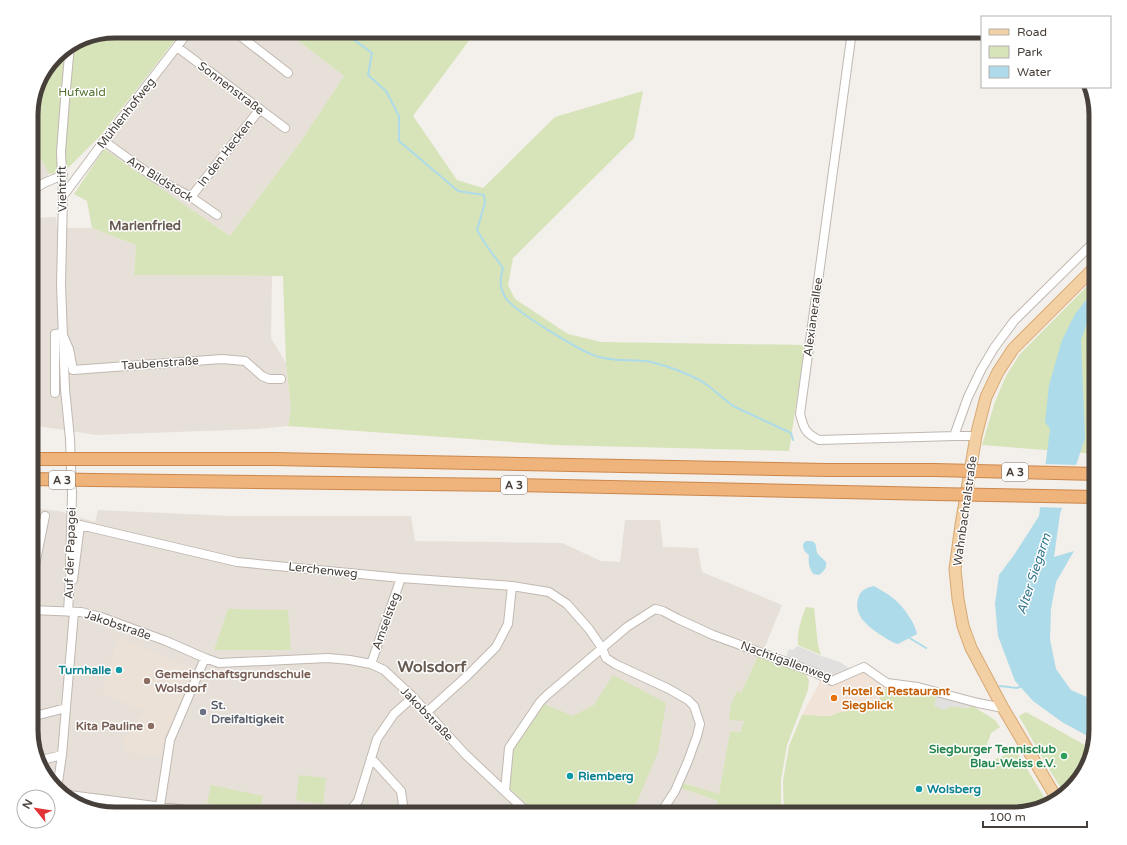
<svg xmlns="http://www.w3.org/2000/svg" width="1127" height="845" font-family="'Varela Round',sans-serif">
  <rect width="100%" height="100%" fill="#f3efea"/>
  <path fill="#e7e0d9" d="M194,31H301L296,39L344,76L299,144L230,236L104,149Z
    M31,150L40,157L49,174L31,196Z
    M56,217L57,228H92L136,245L134,275L272,276L271,338L286,363L291,408L288,426L257,429L96,435L31,425V218Z
    M31,508L59,511L95,522L98,510L230,516H411L415,541L562,543L601,561L620,562L625,520H660L663,547L698,548L702,572L782,605L764,649L759,654L741,693L744,721L740,732L730,731L719,795L684,783L682,788L718,801L713,810L728,814H115L64,797L40,767L31,735Z"/>
  <path fill="#f2e3d8" d="M866,671L887,687L874,708L841,712L830,716L802,715L822,678L826,685Z"/>
  <path fill="#ebe1d6" d="M118,637L194,669L163,743L161,756L124,752V744L121,742L134,724L144,713L145,711L102,693Z"/>
  <path fill="#d7e3b8" d="M115,31H182L101,135L65,171L49,174L40,157L31,150V109L40,78L59,52L83,37Z
    M301,31H476L413,116L457,180L483,188L555,117L643,91L634,138L513,258L508,285L515,299L568,334L601,342L805,345L789,451L555,445L288,426L291,408L286,363L283,276L134,275L136,245L92,228L87,201L74,194L104,149L230,236L299,144L344,76L296,39Z
    M1096,277V454L982,445L995,402L1006,376L1020,354Z
    M806,607L814,608L818,645L821,655L798,645C797,631 801,620 806,607Z
    M228,609L288,610L291,650H214Z
    M759,654L803,670L809,680L808,690L787,745L781,780V814H728L713,810L718,801L681,788L683,783L719,794L730,731L740,732L744,721L729,720L731,704L737,691L741,693Z
    M613,675L666,703L658,752L637,802L627,814H538L508,787L513,750L542,703L573,716L594,705Z
    M887,687L917,690L937,695L949,707H956L969,708L971,705L995,720L1000,727L991,733C988,744 983,752 975,760L979,763L988,762L1016,751L1049,805L1012,814H784L783,781L789,746L802,715L830,716L841,712L874,708Z
    M1026,712L1090,748L1079,781L1064,793L1046,764L1019,716Z
    M299,775L326,778L323,804L296,800Z
    M211,785L263,796L259,814L207,803Z"/>
  <path fill="#e2e0de" d="M798,646L821,656L840,662L850,669L837,676L786,657L789,649L793,650Z
    M937,695L971,705L969,708L956,707H949L944,710L934,706Z"/>
  <path fill="#aedbe9" d="M1096,287V303L1092,309L1081,340L1085,438L1060,514L1054,557L1074,551L1056,582L1051,609L1050,639L1056,669L1071,690L1096,701V730L1093,739L1062,722L1033,701L1015,681L998,636L995,604L999,575L1014,555L1039,516L1050,429L1045,422L1049,385L1062,340L1075,314Z
    M806,541C820,540 814,548 818,554C820,557 824,559 826,562C827,568 824,571 819,575L813,574C809,567 808,563 809,555C805,552 803,550 803,544Z
    M874,586C880,590 887,593 893,598C902,605 915,622 917,634L898,644C893,643 889,640 884,637C871,629 853,617 858,599C860,590 866,588 874,586Z"/>
  <path fill="#f3efea" d="M1044,464L1078,465L1065,508L1038,507Z"/>
  <g fill="none" stroke-linecap="round" stroke-linejoin="round">
    <path stroke="#aedbe9" stroke-width="2" d="M342,31L372,53L368,75L386,91L399,116V141L458,191L484,195L485,203L477,230L486,245L503,268C500,279 499,286 505,297C512,310 583,353 599,357C616,362 634,359 651,362C659,364 669,367 677,370C686,374 699,378 707,385C717,392 725,401 735,407L791,433L793,440
      M908,637L926,648
      M1000,686L1017,688L1022,686"/>
    <g stroke="#c1b8b1" stroke-width="10">
      <path id="minor" d="M234,31L288,73
        M852,31L800,414C804,429 805,433 819,440L954,436H976
        M177,47L285,128
        M104,141L155,178L191,197L217,215
        M31,191L44,183L63,175
        M63,196L104,141L189,31
        M191,197L260,109
        M55,393V334L62,333L69,349L73,370L222,359L245,361L262,376L269,379H281
        M954,436L968,397L981,370L994,348L1014,321L1096,240
        M70,566L72,494L70,439L65,389L61,285L63,196L61,152L65,100L70,45
        M70,581L73,580L80,525L237,562L401,578L512,586L549,592L567,604L589,629L602,648L606,658L615,664L669,689L688,700L694,706L700,724L697,736L688,761L675,791L660,814
        M31,585L45,516
        M31,610L81,612L101,617L166,641L205,658L219,663L328,658L350,660L371,664L384,670L413,697L465,754L529,814
        M68,612L70,577
        M371,664L401,578
        M427,712L467,676L496,647L508,624L512,586
        M31,717L66,708
        M371,758L401,791L403,805
        M38,761L62,755
        M57,789L62,755L74,612
        M505,791L509,748L540,702L547,695L627,627L655,609L663,611L678,619L713,635L816,673L832,681L864,667L887,683L918,687L978,703L1003,708
        M61,794L218,814
        M161,814L160,806L170,740L205,658
        M332,814L348,813L358,801L377,739L394,714L413,697"/>
    </g>
    <g stroke="#d7a975" stroke-width="13">
      <path id="major" d="M1057,799L1003,708L971,648L963,626L958,599L955,569L961,525L976,436L986,397L998,372L1013,349L1096,266"/>
    </g>
    <g stroke="#cc874c" stroke-width="14">
      <path id="highway" d="M86,459H274L828,470H934
        M94,480L515,485L935,494"/>
    </g>
    <use href="#minor" stroke="#fff" stroke-width="8"/>
    <use href="#major" stroke="#f3cfa4" stroke-width="11"/>
    <use href="#highway" stroke="#eeb47b" stroke-width="12"/>
    <g stroke="#cc874c" stroke-width="14" stroke-linecap="butt">
      <path id="highway-bridge" d="M31,459H86
        M934,470L1096,474
        M31,479L94,480
        M935,494L1096,497"/>
    </g>
    <use href="#highway-bridge" stroke="#eeb47b" stroke-width="12"/>
  </g>
  <g fill="#0f9aa8" stroke="#fff" stroke-width="1.5">
    <circle cx="119" cy="670" r="4"/>
    <circle cx="570" cy="776" r="4"/>
    <circle cx="919" cy="789" r="4"/>
  </g>
  <g fill="#8d6e63" stroke="#fff" stroke-width="1.5">
    <circle cx="147" cy="681" r="4"/>
    <circle cx="151" cy="726" r="4"/>
  </g>
  <circle fill="#e8710a" stroke="#fff" stroke-width="1.5" cx="834" cy="698" r="4"/>
  <circle fill="#6b7280" stroke="#fff" stroke-width="1.5" cx="203" cy="712" r="4"/>
  <circle fill="#2e9e5b" stroke="#fff" stroke-width="1.5" cx="1064" cy="756" r="4"/>
  <g text-anchor="middle" dominant-baseline="central" stroke-width="3" stroke-linejoin="round" paint-order="stroke">
    <g fill="#fff" stroke="#7e7974" stroke-width="1">
      <rect x="1002" y="463" width="26" height="18" rx="3"/>
      <rect x="49" y="471" width="26" height="18" rx="3"/>
      <rect x="501" y="476" width="26" height="18" rx="3"/>
    </g>
    <g font-size="11" font-weight="bold" fill="#473f39">
      <text x="1015" y="472">A 3</text>
      <text x="62" y="480">A 3</text>
      <text x="514" y="485">A 3</text>
    </g>
    <g font-size="12" fill="#473f39" stroke="#fff">
      <text transform="translate(231 88) rotate(37)">Sonnenstraße</text>
      <text transform="translate(126 113) rotate(-52)">Mühlenhofweg</text>
      <text transform="translate(225 153) rotate(-52)">In den Hecken</text>
      <text transform="translate(160 179) rotate(32)">Am Bildstock</text>
      <text transform="translate(62 189) rotate(-91)">Viehtrift</text>
      <text transform="translate(813 317) rotate(-82)">Alexianerallee</text>
      <text transform="translate(160 363) rotate(-4)">Taubenstraße</text>
      <text transform="translate(965 511) rotate(-82)">Wahnbachtalstraße</text>
      <text transform="translate(70 553) rotate(-88)">Auf der Papagei</text>
      <text transform="translate(323 570) rotate(6)">Lerchenweg</text>
      <text transform="translate(386 621) rotate(-70)">Amselsteg</text>
      <text transform="translate(118 625) rotate(19)">Jakobstraße</text>
      <text transform="translate(786 661) rotate(20)">Nachtigallenweg</text>
      <text transform="translate(427 714) rotate(46)">Jakobstraße</text>
    </g>
    <g font-size="12" fill="#567233" stroke="#fff">
      <text x="82" y="92">Hufwald</text>
    </g>
    <g font-size="12" font-weight="bold" fill="#0d838f" stroke="#fff" text-anchor="start">
      <text x="111" y="670" text-anchor="end">Turnhalle</text>
      <text x="578" y="776">Riemberg</text>
      <text x="927" y="789">Wolsberg</text>
    </g>
    <g font-size="12" font-weight="bold" fill="#785e54" stroke="#fff" text-anchor="start">
      <text x="155" y="674">Gemeinschaftsgrundschule<tspan x="155" dy="14">Wolsdorf</tspan></text>
      <text x="143" y="726" text-anchor="end">Kita Pauline</text>
    </g>
    <g font-size="12" font-weight="bold" fill="#c56008" stroke="#fff" text-anchor="start">
      <text x="842" y="691">Hotel &amp; Restaurant<tspan x="842" dy="14">Siegblick</tspan></text>
    </g>
    <g font-size="12" font-weight="bold" fill="#5b616d" stroke="#fff" text-anchor="start">
      <text x="211" y="705">St.<tspan x="211" dy="14">Dreifaltigkeit</tspan></text>
    </g>
    <g font-size="12" font-weight="bold" fill="#27864d" stroke="#fff" text-anchor="end">
      <text x="1056" y="749">Siegburger Tennisclub<tspan x="1056" dy="14">Blau-Weiss e.V.</tspan></text>
    </g>
    <g font-size="13" font-weight="bold" fill="#685b52" stroke="#fff">
      <text x="145" y="226">Marienfried</text>
    </g>
    <g font-size="13" font-style="italic" fill="#377a90" stroke="#fff">
      <text transform="translate(1034 574) rotate(-72)">Alter Siegarm</text>
    </g>
    <g font-size="16" font-weight="bold" fill="#685b52" stroke="#fff">
      <text x="432" y="667">Wolsdorf</text>
    </g>
  </g>
  <path d="M0 0H1127V845H0ZM115 38H1012A77 77 0 0 1 1089 115V730A77 77 0 0 1 1012 807H115A77 77 0 0 1 38 730V115A77 77 0 0 1 115 38Z" fill="#fff" fill-rule="evenodd"/>
  <path fill="none" stroke="#473f39" stroke-width="5" d="M115 38H1012A77 77 0 0 1 1089 115V730A77 77 0 0 1 1012 807H115A77 77 0 0 1 38 730V115A77 77 0 0 1 115 38Z"/>
  <rect x="981" y="16" width="130" height="72" fill="#ffffff" stroke="#b5b2b0"/>
  <rect x="989" y="29" width="20" height="6" fill="#f3cfa4" stroke="#b5b2b0"/>
  <text x="1017" y="36" font-size="12" fill="#473f39">Road</text>
  <rect x="989" y="46" width="20" height="12" fill="#d7e3b8" stroke="#b5b2b0"/>
  <text x="1017" y="56" font-size="12" fill="#473f39">Park</text>
  <rect x="989" y="66" width="20" height="12" fill="#aedbe9" stroke="#b5b2b0"/>
  <text x="1017" y="76" font-size="12" fill="#473f39">Water</text>
  <g transform="translate(36 809) rotate(300)"><circle r="19" fill="#ffffff" stroke="#b5b2b0"/>
  <path d="M0-3L7 15L0 10L-7 15Z" fill="#e23337"/>
  <text y="-6" font-size="11" font-weight="bold" text-anchor="middle" fill="#473f39">N</text>
  </g>
  <path d="M983 821v6h104v-6" fill="none" stroke="#473f39" stroke-width="2"/>
  <text x="989" y="821" font-size="12" fill="#473f39" stroke="#ffffff" stroke-width="3" paint-order="stroke">100 m</text>
</svg>
